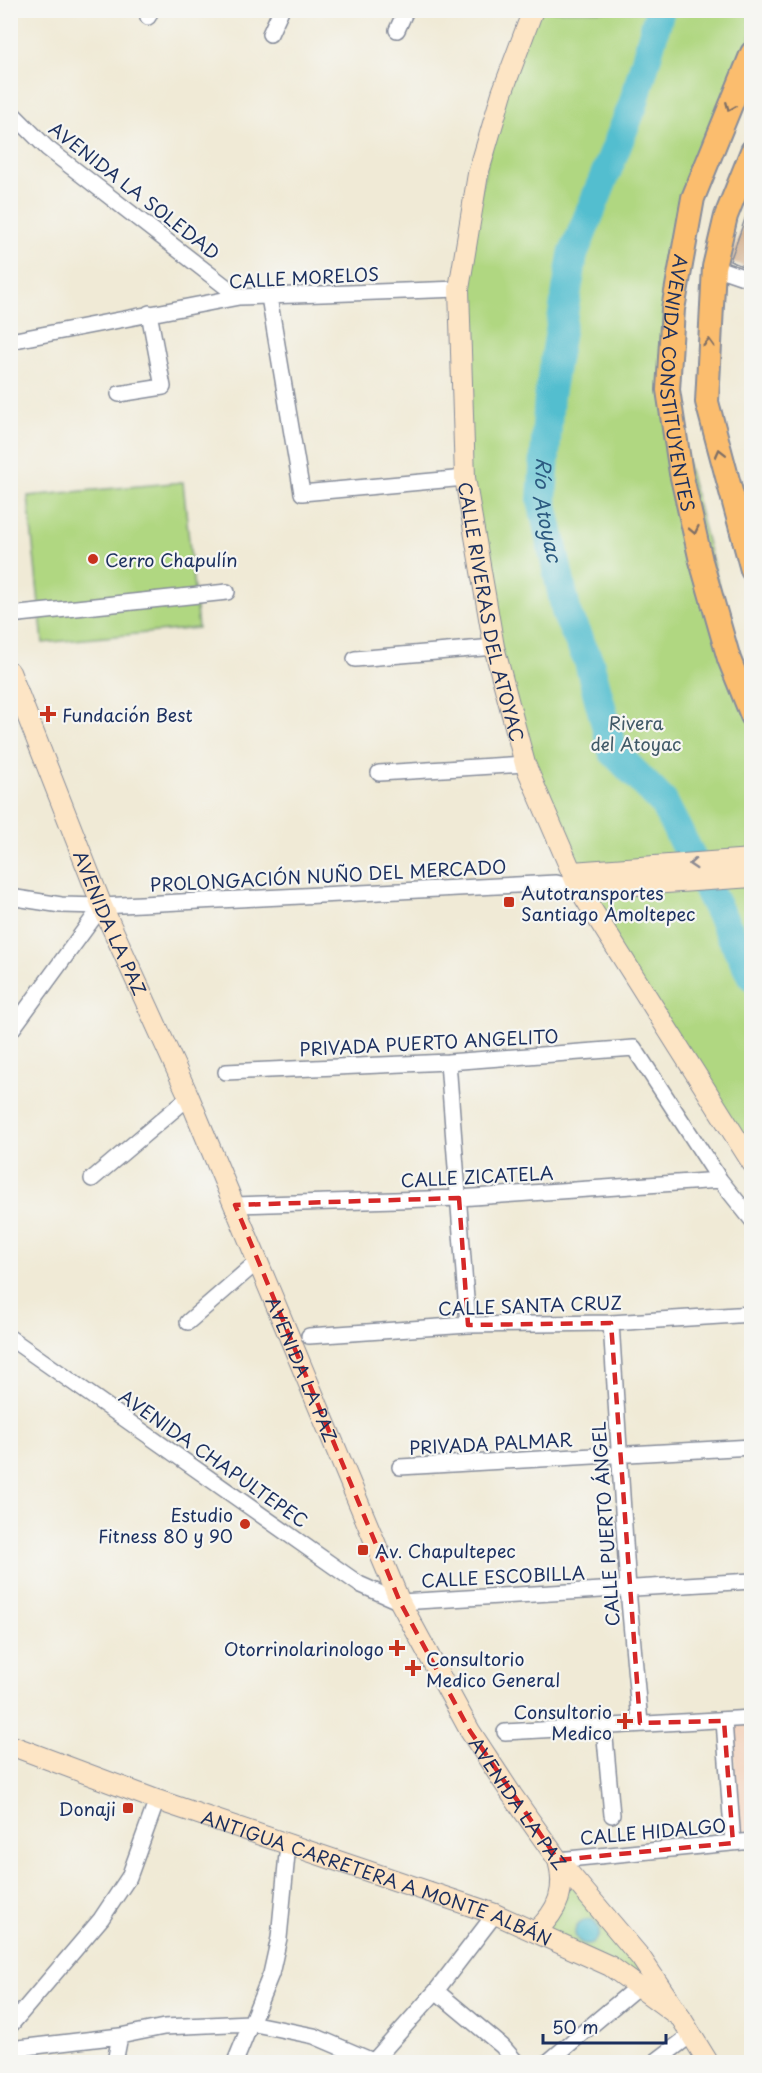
<svg xmlns="http://www.w3.org/2000/svg" width="762" height="2073" font-family="'Playpen Sans',sans-serif">
  <rect width="100%" height="100%" fill="#f6f6f2"/>
  <filter id="ink" filterUnits="userSpaceOnUse"><feTurbulence type="fractalNoise" baseFrequency=".0167" numOctaves="2"/><feDisplacementMap in="SourceGraphic" scale="12" xChannelSelector="R" yChannelSelector="G"/><feConvolveMatrix kernelMatrix="1 2 1 2 8 2 1 2 1" color-interpolation-filters="sRGB"/></filter>
  <filter id="wash" filterUnits="userSpaceOnUse"><feTurbulence type="fractalNoise" baseFrequency=".008" numOctaves="4" result="noise"/><feDisplacementMap in="SourceGraphic" scale="24" xChannelSelector="R" yChannelSelector="G"/><feGaussianBlur stdDeviation="1.35" result="paint"/><feColorMatrix in="noise" values="0 0 0 0 0 0 0 0 0 0 0 0 0 0 0 0 0 1.4 0 .05"/><feComposite in="paint" operator="in"/></filter>
  <g filter="url(#wash)">
    <rect width="100%" height="100%" fill="#f0ead6"/>
    <path fill="#f3d4bf" d="M751,1724V1835H740L732,1725Z"/>
    <path fill="#b0d781" stroke="#668370" stroke-width="1.5" d="M537,11H751V53L693,198L668,390L751,711V1163L579,889L525,764L465,478L459,289L502,93Z
      M183,482L198,628L43,643L28,496Z
      M572,1882L656,1990L534,1936Z"/>
    <path fill="#53becf" stroke="#377696" stroke-width="1.5" d="M575 1932a12 12 0 1 1 24 0a12 12 0 1 1-24 0Z"/>
    <g fill="none" stroke-linecap="round" stroke-linejoin="round">
      <path stroke="#53becf" stroke-width="30" id="s1" d="M660,10L633,105L573,255L549,396L542,500L567,615L589,662L613,751L663,802L752,976"/>
    </g>
    <g id="blocks">
      <path fill="#d2af8e" d="M750,205H752V270L730,261Z"/>
    </g>
  </g>
  <g filter="url(#ink)">
    <use href="#blocks" fill-opacity="0" stroke="#868c9a" stroke-width="1.5"/>
    <g fill="none" stroke-linecap="round" stroke-linejoin="round">
      <g stroke="#868c9a" stroke-width="18">
        <path id="street" d="M148,17L151,10
          M397,30L406,10
          M270,34L281,10
          M10,111L47,148L239,297
          M714,267L752,280
          M269,297L302,493L465,478
          M10,341L239,297L459,289
          M119,394L163,387L149,313
          M10,615L227,592
          M355,659L494,647
          M379,773L525,764
          M10,897L61,905L102,906L556,883L579,889
          M10,1032L102,906
          M448,1062L468,1325
          M226,1072L448,1062L634,1048L720,1180L752,1220
          M92,1179L189,1097
          M235,1205L459,1198L720,1180
          M188,1322L258,1261
          M611,1323L628,1589L640,1723
          M309,1336L468,1325L611,1323L752,1314
          M10,1338L359,1584L400,1602L752,1581
          M400,1467L752,1447
          M724,1721L733,1843
          M604,1727L612,1815
          M505,1732L752,1718
          M558,1860L752,1841
          M436,1991L502,2046L516,2062
          M10,2026L101,1919L129,1877L157,1800
          M10,2049L120,2036L164,2027L250,2023L314,2036L375,2062
          M115,2062L120,2036
          M235,2062L271,1974L279,1938L288,1844
          M373,2062L436,1991L495,1914
          M548,2062L637,1987
          M655,2062L692,2034"/>
      </g>
      <g stroke="#868c9a" stroke-width="22">
        <g id="secondary">
          <path id="s2" d="M533,10L502,93L478,174L459,289L465,478L494,647L525,764L579,889L752,1163"/>
          <path id="s3" d="M10,672L102,906L189,1097L400,1602L470,1731L512,1795L558,1860L641,1958L681,2018"/>
          <path d="M572,872L752,859"/>
          <path d="M579,889L752,877"/>
          <path id="s4" d="M10,1745L157,1800L495,1914L610,1966L681,2018L708,2062"/>
          <path d="M536,1931C559,1910 566,1890 558,1860"/>
        </g>
      </g>
      <g stroke="#868c9a" stroke-width="26">
        <g id="primary">
          <path id="s5" d="M752,53L693,198L673,309L668,390L681,473L701,561L729,659L752,716"/>
          <path d="M752,151L726,216L714,267L707,402L752,570"/>
        </g>
      </g>
      <use href="#street" stroke="#fff" stroke-width="15"/>
      <use href="#secondary" stroke="#fde5c5" stroke-width="20"/>
      <use href="#primary" stroke="#fbbd6e" stroke-width="22"/>
    </g>
    <defs><path id="oneway-chevron" d="M-2-3.5L2.5 0L-2 3.5" fill="none" stroke-width="1.6" stroke-linecap="round" stroke-linejoin="round" transform="scale(1.5)"/></defs>
    <g stroke="#806f65">
      <use href="#oneway-chevron" transform="translate(730 107) rotate(112)"/>
      <use href="#oneway-chevron" transform="translate(709 343) rotate(-88)"/>
      <use href="#oneway-chevron" transform="translate(720 453) rotate(-104)"/>
      <use href="#oneway-chevron" transform="translate(694 530) rotate(78)"/>
    </g>
    <use stroke="#8c8a92" href="#oneway-chevron" transform="translate(693 864) rotate(176)"/>
  </g>
  <path fill="none" stroke="#d62828" stroke-width="4.5" stroke-dasharray="12 8" stroke-linejoin="round" d="M459,1198L468,1325L611,1323L640,1723L724,1721L733,1843L558,1860L470,1731L400,1602L235,1205Z"/>
  <g fill="#c8321e" stroke="#f6f6f2" stroke-width="2">
    <circle cx="93" cy="559" r="6"/>
    <path d="M45 705h6v6h6v6h-6v6h-6v-6h-6v-6h6z"/>
    <rect x="503" y="896" width="12" height="12" rx="3"/>
    <circle cx="245" cy="1524" r="6"/>
    <rect x="357" y="1544" width="12" height="12" rx="3"/>
    <path d="M394 1639h6v6h6v6h-6v6h-6v-6h-6v-6h6z"/>
    <path d="M410 1659h6v6h6v6h-6v6h-6v-6h-6v-6h6z"/>
    <path d="M622 1712h6v6h6v6h-6v6h-6v-6h-6v-6h6z"/>
    <rect x="122" y="1802" width="12" height="12" rx="3"/>
  </g>
  <g text-anchor="middle" dominant-baseline="central" stroke-width="4.5" stroke-linejoin="round" paint-order="stroke">
    <g font-size="18" fill="#1b2f5e" stroke="#f6f6f2">
      <text transform="translate(135 190) rotate(38)">AVENIDA LA SOLEDAD</text>
      <text transform="translate(304 277) rotate(-3)">CALLE MORELOS</text>
      <text stroke="none"><textPath href="#s5" startOffset="344">AVENIDA CONSTITUYENTES</textPath></text>
      <text stroke="none"><textPath href="#s2" startOffset="615">CALLE RIVERAS DEL ATOYAC</textPath></text>
      <text transform="translate(328 875) rotate(-3)">PROLONGACIÓN NUÑO DEL MERCADO</text>
      <text stroke="none"><textPath href="#s3" startOffset="270">AVENIDA LA PAZ</textPath></text>
      <text transform="translate(429 1042) rotate(-3)">PRIVADA PUERTO ANGELITO</text>
      <text transform="translate(477 1176) rotate(-3)">CALLE ZICATELA</text>
      <text transform="translate(530 1305) rotate(-2)">CALLE SANTA CRUZ</text>
      <text stroke="none"><textPath href="#s3" startOffset="756">AVENIDA LA PAZ</textPath></text>
      <text transform="translate(491 1443) rotate(-3)">PRIVADA PALMAR</text>
      <text transform="translate(214 1458) rotate(35)">AVENIDA CHAPULTEPEC</text>
      <text transform="translate(605 1524) rotate(-94)">CALLE PUERTO ÁNGEL</text>
      <text transform="translate(503 1576) rotate(-3)">CALLE ESCOBILLA</text>
      <text stroke="none"><textPath href="#s3" startOffset="1242">AVENIDA LA PAZ</textPath></text>
      <text transform="translate(653 1831) rotate(-5)">CALLE HIDALGO</text>
      <text stroke="none"><textPath href="#s4" startOffset="390">ANTIGUA CARRETERA A MONTE ALBÁN</textPath></text>
    </g>
    <g font-size="18" fill="#1b2f5e" stroke="#f6f6f2" text-anchor="start">
      <text x="105" y="559">Cerro Chapulín</text>
      <text x="62" y="714">Fundación Best</text>
      <text x="521" y="892">Autotransportes<tspan x="521" dy="21">Santiago Amoltepec</tspan></text>
      <text x="233" y="1514" text-anchor="end">Estudio<tspan x="233" dy="21">Fitness 80 y 90</tspan></text>
      <text x="375" y="1550">Av. Chapultepec</text>
      <text x="384" y="1648" text-anchor="end">Otorrinolarinologo</text>
      <text x="426" y="1658">Consultorio<tspan x="426" dy="21">Medico General</tspan></text>
      <text x="612" y="1711" text-anchor="end">Consultorio<tspan x="612" dy="21">Medico</tspan></text>
      <text x="116" y="1808" text-anchor="end">Donaji</text>
    </g>
    <g font-size="18" fill="#405967" stroke="#f6f6f2">
      <text x="636" y="722">Rivera<tspan x="636" dy="21">del Atoyac</tspan></text>
    </g>
    <g font-size="20" font-style="italic" fill="#2c5a80" stroke="#f6f6f2">
      <text stroke="none"><textPath href="#s1" startOffset="518">Río Atoyac</textPath></text>
    </g>
  </g>
  <rect width="762" height="2073" fill="none" stroke="#f6f6f2" stroke-width="36"/>
  <path d="M543 2034v9h123v-9" fill="none" stroke="#1b2f5e" stroke-width="3"/>
  <text x="552" y="2034" font-size="18" fill="#1b2f5e" stroke="#f6f6f2" stroke-width="4.5" paint-order="stroke">50 m</text>
</svg>
